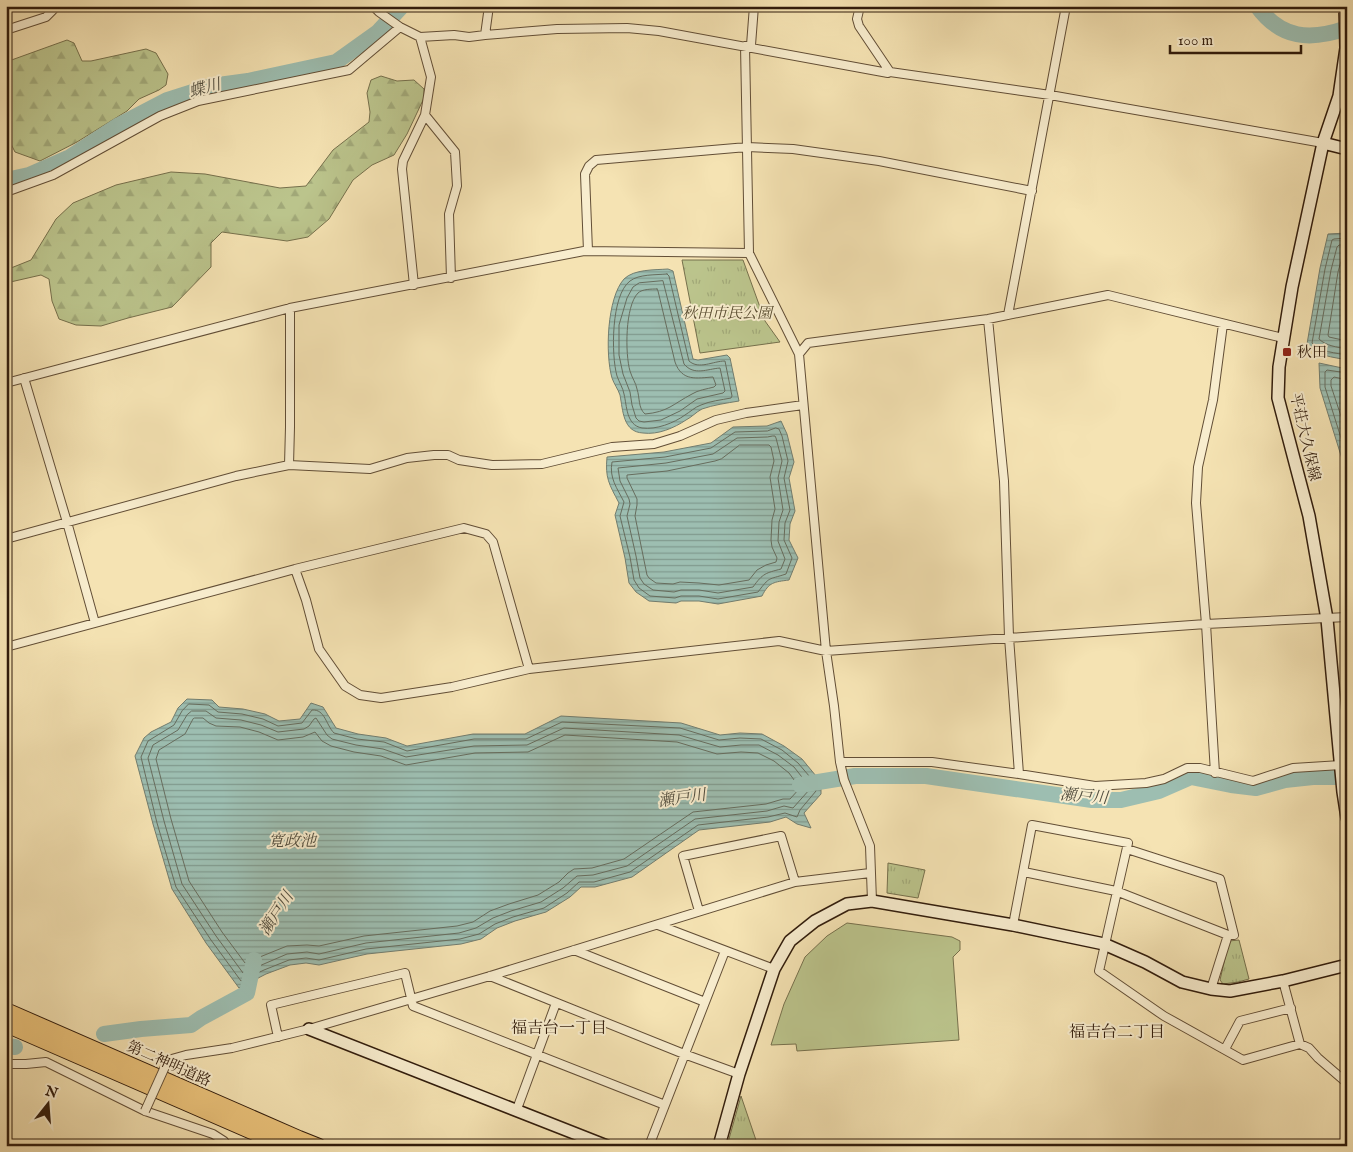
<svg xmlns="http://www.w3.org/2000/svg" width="1353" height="1152" font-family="'IM FELL English','Noto Serif JP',serif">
  <defs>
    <pattern id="forest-firs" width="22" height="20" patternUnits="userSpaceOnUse" patternTransform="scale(1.25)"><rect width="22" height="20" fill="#bbc48c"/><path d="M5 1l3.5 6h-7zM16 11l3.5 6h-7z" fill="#a1a878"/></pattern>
    <pattern id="park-tufts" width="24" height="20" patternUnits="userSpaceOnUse" patternTransform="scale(1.25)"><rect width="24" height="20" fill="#bbc48c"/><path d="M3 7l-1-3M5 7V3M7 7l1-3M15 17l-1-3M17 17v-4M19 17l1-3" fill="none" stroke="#a1a878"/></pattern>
    <pattern id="water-rules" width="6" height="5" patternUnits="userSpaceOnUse" patternTransform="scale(1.25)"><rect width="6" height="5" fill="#9dbeb1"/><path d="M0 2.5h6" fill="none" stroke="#819a8e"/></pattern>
  </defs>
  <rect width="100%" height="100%" fill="#f5e3b3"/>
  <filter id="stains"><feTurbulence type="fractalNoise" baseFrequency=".004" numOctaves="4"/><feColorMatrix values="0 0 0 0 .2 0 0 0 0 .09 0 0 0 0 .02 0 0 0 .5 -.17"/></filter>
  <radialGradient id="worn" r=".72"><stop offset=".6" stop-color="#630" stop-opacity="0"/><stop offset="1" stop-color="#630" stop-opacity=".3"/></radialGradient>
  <path fill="#bbc48c" stroke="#76704c" d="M847,923L952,937L960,941V950L953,957L959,1040L797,1051L796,1044L771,1045L784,1004L805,957L827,936Z"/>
  <path fill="url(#forest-firs)" stroke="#76704c" d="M67,40L74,43L82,61H91L146,49L156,53L168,74L166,85L159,90L139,99L127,111L77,142L40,161L15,152L6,134V62Z
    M381,76L397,81L414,80L424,89V98L407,134L394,155L372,165L353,180L329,219L308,237L287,241L222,232L211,243V267L172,307L128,318L101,326L76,325L59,319L52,301L49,279L41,275L6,283V270L31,260L56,219L73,203L116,185L171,172L205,174L280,188L306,186L333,150L369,122L370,112L367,93L371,80Z"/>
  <path fill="url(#park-tufts)" stroke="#76704c" d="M682,260H743L765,321L780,342L700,353Z
    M888,863L925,870L918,898L887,893Z
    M1239,940L1249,979L1238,982L1223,984L1220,980L1229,941Z
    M741,1096L758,1146H727Z"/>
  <path fill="url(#water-rules)" stroke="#727d6f" d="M1347,233V360C1334,357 1314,356 1307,344L1320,268L1328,234Z
    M668,269L673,271L693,359L698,360L727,355L730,358L739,401C727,403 713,405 702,409C696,412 692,417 686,420C674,428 658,435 643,433C623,432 623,411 620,395C618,389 614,384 612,378C605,354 607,298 624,279C634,269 655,270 668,269Z
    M1319,363L1347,369V475L1320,388Z
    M781,421L787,434L794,462L789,478L795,511L790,524L789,540L798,558L789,580C774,582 769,582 762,596L718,604L699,601H681L676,603L649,601L636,592L629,583L625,558L615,515L619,503C609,484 605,478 607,457L664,452L711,443L733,427L767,426Z
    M187,699L212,700L219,707L243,709L265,714L279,721L300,719L311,703L323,707L336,728L358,734L386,738L407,746L473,734H525L561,716L681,723L720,735L740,733L762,734L784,746L802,759L821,782V794L804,813L811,828L797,824L786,817L770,822L699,830L632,877L595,887H581L570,897L546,912L515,921L497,928L481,939L461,944L367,954L319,965L306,963L290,965L266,974L239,988L206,943L172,889L153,824L135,756L144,738L151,732L171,722L178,708Z"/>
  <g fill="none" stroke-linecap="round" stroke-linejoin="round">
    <path stroke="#676d5e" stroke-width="1" d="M1347,238L1334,239L1332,240L1325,269L1312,343C1320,352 1336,353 1347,355
      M1347,245H1339L1337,247L1331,270L1319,339C1326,346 1337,347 1347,349
      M1347,252L1343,254L1338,272L1328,335L1329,337L1347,341
      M667,274L669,276L689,361C699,370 713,361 725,361L732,396L731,398C721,400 710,401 701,405C695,407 690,412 685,415C674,423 656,430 642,428C626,425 627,406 624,394C623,388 619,382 617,376C611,355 611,295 630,281C639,274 656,275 667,274Z
      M663,281L684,364C694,376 707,369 720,368L725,391L723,393L697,399L680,411L661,420L644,422L639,421L636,418L632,405L630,392L623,374L619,355V325L627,298L633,287L639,283Z
      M657,289L658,291L675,362C682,382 697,378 713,377L716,385L714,387C707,389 698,390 692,394C673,404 668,412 645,414C638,408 640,398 637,389C636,383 632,378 630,371C625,354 625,306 638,293C642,289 652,289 657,289Z
      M1347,373L1327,370L1325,372V387L1347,457
      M1347,380L1334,377L1331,380V386L1347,434
      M776,428L779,429L782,436L788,461L784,478L790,510L785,523L784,540L792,558L786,574C768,580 770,576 758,592L718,599L699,596H681L675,598L650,596L639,588L634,580L630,557L620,516L624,502C617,488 609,478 612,462L665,457L711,448L735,432L767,431Z
      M773,436H775L776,438L782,461L778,478L783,510L779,522L778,541L785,559L781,569C766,573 763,573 753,587L718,593L699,590H681L674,592L653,590L644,584L640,578L636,556L627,516L630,504L629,499L620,481L618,468L666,463L713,454L737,438L767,437Z
      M740,445H769L771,447L774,461L770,477L775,509L772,520L771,540L772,547L777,558L776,562L766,565L757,570L749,580L719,585L699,583L680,582L673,584L656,583L649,578L647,575L635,516L637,505V499L627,478V475L667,471L715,461L721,459Z
      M189,704L209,705L218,712L242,714L263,719L278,726L302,723L312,710C325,709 326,725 334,733L357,739L384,742L407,751L474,739H526L562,722L680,728L719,740L740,738L761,739L782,750L798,763L816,784V791L800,810L797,817L785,813L768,817L698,825L630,872L594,882H579L567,893L544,908L513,917L495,924L479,934L460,939L366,949L319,960L306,958L289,960L264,970L241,981L211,940L176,887L157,823L141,757L148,741L174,725L182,711Z
      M192,711H206L216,718L241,720L261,725L278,732L304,729L309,726L314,719L316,718L327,735L332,739L356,745L383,749L406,757L474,746L527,745L564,728L679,735L720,747L741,745H759L778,755L794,767L809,786L810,789L793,808L784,806L767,811L695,819L627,866L593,875L577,876L563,888L541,902L511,911L493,918L476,928L459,933L366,943L319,954L307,952L287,954L243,973L216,936L182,884L164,821L148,758L153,745L178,730L187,715Z
      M195,718H203L209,723L216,726L240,727L259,732L278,740L303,737L315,732L322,741L331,746L354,752L381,756L406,765L475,753L528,752L565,735L677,742L717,754L741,752L758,753L774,761L789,773L800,788L790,799H783L766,804L693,812L624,859L592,868L574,869L568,873L559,882L538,895L509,904L490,911L473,922L457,926L364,936L319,946L307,945L287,946L245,963L222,932L189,881L171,819L156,759L159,750L185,734L193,719Z"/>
    <path stroke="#9dbeb1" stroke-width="16" d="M1257,6C1281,39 1310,41 1347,28
      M6,180L29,175L70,157L119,125L167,100L211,86L248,81L336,62L378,32L402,6
      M800,785L855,776H926L1092,800H1121L1159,791L1191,777L1231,785L1256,788L1285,780L1313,777H1347
      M104,1034L141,1029L191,1025L201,1018L247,993L254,960
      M6,1046L15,1047"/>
    <g stroke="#624e36" stroke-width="10">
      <path id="street" d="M373,6L379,12L400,27L420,37L454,35L469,37L485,35L557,29L627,28L659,31L888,73L890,72L1050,95L1323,143
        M860,6L857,19L859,26L890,72
        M6,30L46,17L53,10L51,6
        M485,35L489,6
        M745,46L749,253L799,354L826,651L834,706L840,762L844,780L870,846L872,901
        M745,46L751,45L754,6
        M425,115L455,152L457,186L449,214L451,278
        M6,192L53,175L160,116L198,101L349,70L400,27
        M588,251L585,174L589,166L596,160L747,147L793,149L879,161L1032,191
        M414,285L402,169L403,161L425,115L431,77L420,37
        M1008,315L1066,6
        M988,319L1004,481L1009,637L1019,774
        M799,354L808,343L988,319L1108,295L1283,338
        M24,378L67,522L95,623
        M6,383L290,308L584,251L749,253
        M289,465L290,427V308
        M6,539L236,476L289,465L370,469L407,458L434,455H448L459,460L492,465L542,464L612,447L654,444L680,436L716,420L746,413L803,405
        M295,569L306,600L319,649L345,686L360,695L381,698L452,687L529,669L779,641L826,651L1206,624L1347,617
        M6,647L295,569L464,528L486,534L493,542L529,669
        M840,762H932L1019,774L1095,786L1146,783L1164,779L1187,768H1200L1253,781L1293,768L1341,765
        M1215,773L1206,624L1196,503L1198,467L1213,400L1223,324
        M1127,849L1220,879L1234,935H1228L1211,989
        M1024,872L1116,891L1228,935
        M699,911L683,856L781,836L795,882
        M658,925L774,969
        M1013,925L1032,825L1128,843L1099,971L1164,1016L1243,1060L1300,1044L1309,1048L1318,1058L1347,1083
        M574,950L705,1002
        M490,976L684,1054L739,1074
        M1283,981L1300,1044
        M278,1037L271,1005L405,973L413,1006L665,1105
        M1225,1049L1240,1021L1291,1008
        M168,1060L186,1055L232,1048L309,1029L490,976L795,882L870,873
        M6,1064H26L46,1062L145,1111L213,1134L224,1141L227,1146
        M517,1109L556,1003
        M649,1146L725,951"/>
    </g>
    <g stroke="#311c0c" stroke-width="14">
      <path id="secondary" d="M1345,6L1346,48L1339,96L1323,143L1292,287L1279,367L1278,398L1309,516L1327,619L1343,792L1347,818
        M1323,143L1347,149
        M309,1029L607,1146
        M719,1146L739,1074L774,969L790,941L815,921L847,904L872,901L1013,925L1104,944L1145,962L1182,982L1211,989L1230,991L1283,981L1347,965"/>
    </g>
    <g stroke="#311c0c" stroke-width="16">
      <path id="highway" d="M6,1010L299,1138L319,1146
        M6,1025L284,1146"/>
    </g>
    <use href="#street" stroke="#f8edce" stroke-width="8"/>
    <use href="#secondary" stroke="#f8edce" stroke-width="11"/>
    <use href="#highway" stroke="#eac27a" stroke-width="14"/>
    <g stroke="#624e36" stroke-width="10" stroke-linecap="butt">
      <path id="street-bridge" d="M145,1111L168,1060"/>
    </g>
    <use href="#street-bridge" stroke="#f8edce" stroke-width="8"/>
  </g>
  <rect fill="#8f2418" stroke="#f8edce" stroke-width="2" x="1282" y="347" width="10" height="10" rx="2.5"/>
  <g text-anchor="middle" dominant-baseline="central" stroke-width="4" stroke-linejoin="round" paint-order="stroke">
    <g font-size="15" font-style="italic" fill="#5a4e32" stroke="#f8edce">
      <text x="727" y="313">秋田市民公園</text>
    </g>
    <g font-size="15" fill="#311c0c" stroke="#f8edce" text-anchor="start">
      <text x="1297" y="352">秋田</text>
    </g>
    <g font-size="15" fill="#311c0c" stroke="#f8edce">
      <text transform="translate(1305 437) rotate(77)">平荘大久保線</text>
      <text transform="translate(169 1064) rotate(24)">第二神明道路</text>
    </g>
    <g font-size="16" font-style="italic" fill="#514d3e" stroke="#f8edce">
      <text transform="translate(205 89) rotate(-15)">蝶川</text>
      <text transform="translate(1084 797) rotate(5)">瀬戸川</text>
      <text transform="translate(682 799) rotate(-8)">瀬戸川</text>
      <text x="292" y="842">寛政池</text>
      <text transform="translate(277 914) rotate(-57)">瀬戸川</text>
    </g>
    <g font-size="16" fill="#311c0c" stroke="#f8edce">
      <text x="559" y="1029">福吉台一丁目</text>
      <text x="1117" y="1033">福吉台二丁目</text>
    </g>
  </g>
  <rect width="1353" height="1152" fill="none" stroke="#f5e3b3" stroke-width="25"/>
  <rect x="8" y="8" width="1338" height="1137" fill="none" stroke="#311c0c" stroke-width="2.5"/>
  <rect x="12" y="12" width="1328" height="1127" fill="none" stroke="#311c0c"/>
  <g transform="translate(48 1104) rotate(17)" stroke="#f8edce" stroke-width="4" paint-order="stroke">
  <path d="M0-4L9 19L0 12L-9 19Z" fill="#311c0c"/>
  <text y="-8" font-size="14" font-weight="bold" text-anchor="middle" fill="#311c0c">N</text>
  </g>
  <path d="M1170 45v8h131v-8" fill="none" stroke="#311c0c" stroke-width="2.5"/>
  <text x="1178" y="45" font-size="15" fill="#311c0c" stroke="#f8edce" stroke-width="4" paint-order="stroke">100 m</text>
  <rect width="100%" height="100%" filter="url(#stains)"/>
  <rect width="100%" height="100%" fill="url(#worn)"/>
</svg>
